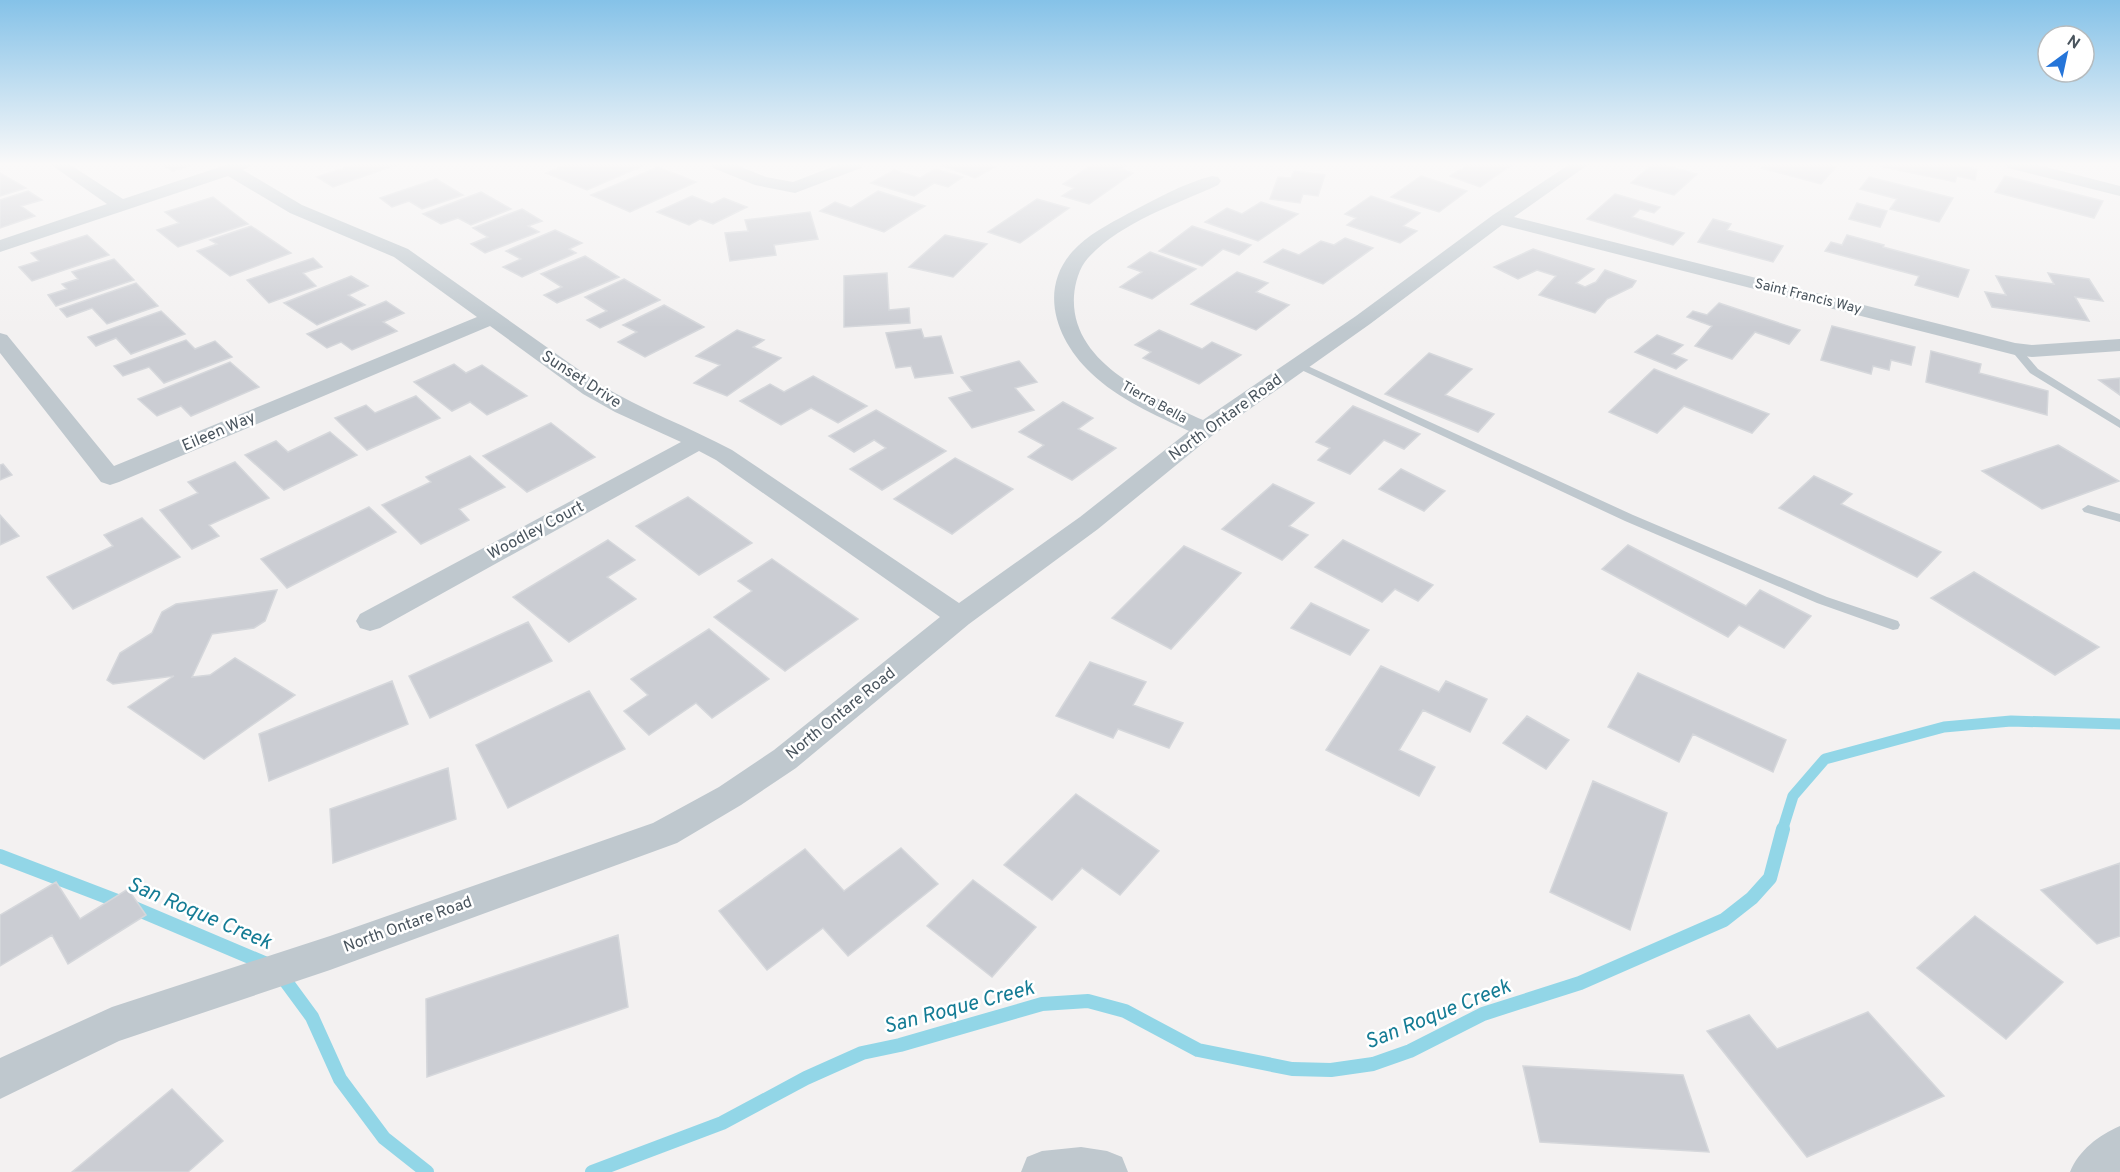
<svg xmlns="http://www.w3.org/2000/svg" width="2120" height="1172" font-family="Overpass,sans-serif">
  <rect width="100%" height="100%" fill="#f3f1f1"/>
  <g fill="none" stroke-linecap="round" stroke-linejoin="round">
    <path stroke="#92d6e7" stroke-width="11" d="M1782,831L1793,796L1825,759L1944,727L2011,721L2120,724"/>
    <path stroke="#92d6e7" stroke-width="14" d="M0,856L120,902L276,968L312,1017L340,1079L384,1138L427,1172
      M592,1172L722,1123L806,1078L862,1053L900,1045L1042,1004L1088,1001L1125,1011L1198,1050L1292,1069L1331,1070L1373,1064L1410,1051L1483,1014L1580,983L1724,920L1752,898L1770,878L1783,829"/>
  </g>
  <path fill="#cbcdd3" stroke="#d5d7db" stroke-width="1.5" d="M161,164H195L173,171Z
    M356,164H399L333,187L317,177Z
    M567,164H647L587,190L546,173Z
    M943,164H986L995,167L975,178L941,165Z
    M1093,164H1127L1120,169L1133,173L1089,204L1062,196L1074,188L1063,184Z
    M1461,164H1513L1480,187L1450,176L1466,166Z
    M1653,164H1662L1697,174L1674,195L1631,183Z
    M1765,164H1826L1836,167L1821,184L1761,168Z
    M1884,164H1952L1977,169L1975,180L1957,176L1955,182L1883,167Z
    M658,167L696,182L630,212L591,195Z
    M935,169L963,177L948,187L934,183L914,196L871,183L894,170L920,178Z
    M1294,171L1325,175L1318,196L1303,194L1300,203L1270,199L1278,177L1291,178Z
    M0,173L26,188L0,196Z
    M1421,176L1467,191L1439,212L1391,197Z
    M2005,176L2103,201L2094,218L1995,192Z
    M1869,177L1953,198L1939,222L1890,209L1897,199L1860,189Z
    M436,179L463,195L422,209L409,201L392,207L380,198Z
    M28,191L42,200L21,206L35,216L0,228V200Z
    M878,191L925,206L884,232L820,211L835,202L851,208Z
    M481,192L511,209L471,225L458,218L441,224L423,214Z
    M1615,194L1660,207L1654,213L1640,209L1632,217L1684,233L1673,245L1587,219Z
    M692,196L712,204L724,198L747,207L713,224L700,219L689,225L657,212Z
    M1371,196L1420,213L1403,226L1417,231L1400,243L1347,225L1356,218L1345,214Z
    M213,197L248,224L178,247L157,230L179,223L165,212Z
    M1037,199L1069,208L1020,243L988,232Z
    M1261,202L1298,214L1258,241L1205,222L1227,208L1242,214Z
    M1857,203L1887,211L1880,227L1849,219Z
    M522,209L542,221L528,226L539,232L485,253L471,244L488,237L473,228Z
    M810,212L818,239L774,245L776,255L730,261L725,233L748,231L745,220Z
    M1713,219L1731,224L1727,230L1783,246L1773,262L1698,242Z
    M251,226L291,253L230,276L197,251L217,244L210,240Z
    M1192,226L1251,245L1239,255L1223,249L1202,266L1159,251Z
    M555,230L582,243L569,249L576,253L522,277L503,267L521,259L506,251Z
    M87,235L109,255L32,281L19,267L39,261L31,253Z
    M945,235L987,244L953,277L909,267Z
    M1847,235L1884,245L1883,247L1969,270L1958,297L1915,285L1919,276L1825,251L1831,242L1842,245Z
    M1345,238L1373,248L1323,284L1264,262L1283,249L1299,255L1321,241L1334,245Z
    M1533,249L1594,269L1576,283L1585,287L1596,282L1605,270L1636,281L1632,287L1607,299L1595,313L1539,295L1556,276L1537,270L1518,279L1494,267Z
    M1150,252L1196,269L1152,299L1120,287L1142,272L1128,267Z
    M585,256L619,277L557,303L544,295L562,287L541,274Z
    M313,258L322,267L303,273L316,286L269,303L247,280Z
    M114,259L134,280L56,306L48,295L67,289L62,284L78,279L72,272Z
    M1237,272L1268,283L1256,292L1289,305L1256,330L1191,304Z
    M887,273L889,310L909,308L910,323L844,327V276Z
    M2048,273L2089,279L2103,301L2075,297L2089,321L1992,307L1985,292L2006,295L1996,276L2054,284Z
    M351,276L368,286L348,295L365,305L317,325L284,303Z
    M624,279L660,300L600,328L587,320L607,311L585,297Z
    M136,283L158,306L107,324L92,308L67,317L60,309Z
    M386,301L404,313L383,322L397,331L352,350L341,342L327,348L307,334Z
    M1719,303L1800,330L1789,344L1755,332L1732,359L1695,346L1712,326L1687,317L1693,311L1707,315Z
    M664,305L704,327L645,357L618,342L637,332L623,325Z
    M161,311L185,334L131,354L116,338L96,346L88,337Z
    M1832,326L1915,347L1911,365L1891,360L1889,370L1873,366L1871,374L1821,360Z
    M921,329L924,338L941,336L953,373L915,378L911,366L896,368L886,333Z
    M737,330L764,340L753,347L781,358L727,396L694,383L720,365L696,356Z
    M1159,330L1202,349L1212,342L1241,355L1199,384L1143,358L1151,352L1135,345Z
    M1657,335L1683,345L1672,354L1687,360L1676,369L1635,352Z
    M186,340L195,349L215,341L232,357L164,383L149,367L123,376L114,366Z
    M1931,351L1981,364L1979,373L2048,391L2047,415L1926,382Z
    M1429,353L1472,369L1445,395L1494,414L1478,432L1385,394Z
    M1019,361L1037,382L1015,388L1034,410L972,428L949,398L972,391L961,377Z
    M230,362L259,387L191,416L181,406L157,416L138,399Z
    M454,364L466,373L482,365L527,396L487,415L470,402L452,411L414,382Z
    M1654,369L1769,414L1752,433L1684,406L1657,433L1609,412Z
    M813,376L867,406L838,423L811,408L781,425L740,401L770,384L784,392Z
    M2120,378V395L2099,380Z
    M416,396L440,418L367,450L335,418L366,405L375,413Z
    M1063,402L1093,418L1078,429L1116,448L1072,480L1028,457L1044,445L1019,432Z
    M1353,406L1420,434L1404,449L1384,440L1350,474L1318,460L1330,448L1316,442Z
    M876,410L946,451L882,490L850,469L886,448L874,440L854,452L829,436Z
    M551,423L595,457L527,492L483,456Z
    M330,432L357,455L284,490L245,455L276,441L288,452Z
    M2058,445L2119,481L2042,509L1982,471Z
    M470,456L505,487L459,509L469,520L421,544L382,505L431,482L426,477Z
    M955,458L1013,489L952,534L894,499Z
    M235,462L269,498L209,525L219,536L192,549L160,510L198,493L188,482Z
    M3,464L12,475L0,480V465Z
    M1401,469L1445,491L1424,511L1379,489Z
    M1814,476L1852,494L1841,504L1941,552L1917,577L1779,508Z
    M1273,484L1314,503L1289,526L1308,535L1282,560L1222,529Z
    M688,497L752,543L699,575L636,526Z
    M369,507L396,532L287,588L261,559Z
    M0,515L19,536L0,545Z
    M142,518L180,557L73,609L47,577L113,546L104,535Z
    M608,540L635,560L607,577L636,599L569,642L513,597Z
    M1343,540L1433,585L1418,601L1395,589L1382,602L1315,567Z
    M1628,545L1746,606L1760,590L1811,616L1784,648L1739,625L1728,637L1602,569Z
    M1184,546L1241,573L1171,649L1112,618Z
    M772,559L858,619L785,671L714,617L752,591L738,581Z
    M1974,572L2099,647L2055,675L1931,598Z
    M277,590L265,621L254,628L212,634L192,677L210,675L235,658L295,695L204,759L128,707L174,676L113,684L107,680L120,653L152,633L162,612L176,604Z
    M1311,603L1369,630L1350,655L1291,628Z
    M528,622L552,661L430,718L409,676Z
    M709,629L769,679L712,718L696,703L649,735L624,711L648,695L631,679Z
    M1090,662L1146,682L1133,705L1183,723L1169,748L1118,729L1113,738L1056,716Z
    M1381,666L1439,692L1446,681L1487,699L1470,732L1423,710L1399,750L1435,767L1419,796L1326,750Z
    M1638,673L1786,740L1773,772L1693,734L1679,762L1608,727Z
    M392,681L408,724L269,781L259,734Z
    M589,691L625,749L508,808L476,745Z
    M1527,716L1569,740L1546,769L1503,743Z
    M448,768L456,819L333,863L330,809Z
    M1593,781L1667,813L1630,930L1550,892Z
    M1076,794L1159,851L1120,895L1082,868L1052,900L1004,865Z
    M901,848L938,884L848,956L823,928L767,970L719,911L805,849L844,891Z
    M2120,863V936L2097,944L2041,890Z
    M973,880L1036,927L992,977L927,926Z
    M56,882L80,919L128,889L146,915L68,964L52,935L0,966V915Z
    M1975,916L2063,982L2006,1039L1917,968Z
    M618,935L628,1007L427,1077L426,999Z
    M1868,1012L1944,1096L1807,1157L1707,1031L1749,1015L1777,1049Z
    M1523,1066L1683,1075L1709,1152L1540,1142Z
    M172,1089L223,1141L188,1172H72Z"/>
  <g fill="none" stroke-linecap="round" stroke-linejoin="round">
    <path fill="#bfc8ce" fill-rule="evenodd" d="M2015,346L2019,347L2038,369L2120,420V428L2030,373L2010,349Z
      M1299,362L1633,515L1827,597L1898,621L1900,625L1898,629L1893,630L1817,603L1625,521L1295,367L1294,365Z
      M2088,505L2120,514V522L2084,512L2082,509Z"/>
    <path fill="#bfc8ce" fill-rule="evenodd" d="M50,164H69L123,199L229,164H254L243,170L302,205L408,249L599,384C642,410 689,427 732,450L959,603L1080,517L1189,431C1155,415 1118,399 1091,373C1057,341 1038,291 1072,252C1087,235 1109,224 1129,213C1154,200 1184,183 1212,176L1218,177L1221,181L1218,185C1175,205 1121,222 1088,258C1079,268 1075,283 1074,296C1070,364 1153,397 1203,420L1356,316L1493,215L1570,164H1589L1514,217L2015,343L2032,345L2120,339V351L2032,357L2015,355L1502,225L1370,324L1213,435L1098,529L969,624L796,768L741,805L677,843L330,970L119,1041L0,1099V1058L112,1007L330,936L653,823L719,787L774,750L940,617L716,460L699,451L380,628L370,631L360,628L356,621L360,614L681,442L615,412L583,394L490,326L119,482L110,485L101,482L0,353V333L7,335L114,466L477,317L394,257L290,213L228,176L0,252V240L107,204Z
      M711,164H734L766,177L793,182L840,164H863L861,168L795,193L755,185L713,168Z
      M2006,164H2034L2120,186V196L2008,168Z
      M2120,1126V1172H2070C2079,1150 2099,1135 2120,1126Z
      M1081,1147L1107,1151L1122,1157L1128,1172H1021L1027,1157L1042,1151Z"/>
  </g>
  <linearGradient id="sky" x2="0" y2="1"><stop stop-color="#85c2e8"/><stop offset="0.5" stop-color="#faf9f9"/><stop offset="1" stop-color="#faf9f9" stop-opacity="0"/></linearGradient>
  <rect width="2120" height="328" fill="url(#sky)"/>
  <g text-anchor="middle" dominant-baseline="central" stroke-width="5" stroke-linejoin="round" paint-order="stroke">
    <g font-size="14" fill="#49545d" stroke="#fff">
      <text transform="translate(1808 297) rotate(14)">Saint Francis Way</text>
      <text transform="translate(1154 403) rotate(29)">Tierra Bella</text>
    </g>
    <g font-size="16" fill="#49545d" stroke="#fff">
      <text transform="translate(581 380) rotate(33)">Sunset Drive</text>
      <text transform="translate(1226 418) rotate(-36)">North Ontare Road</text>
      <text transform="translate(219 432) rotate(-23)">Eileen Way</text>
      <text transform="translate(536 531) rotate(-28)">Woodley Court</text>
      <text transform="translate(841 714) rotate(-39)">North Ontare Road</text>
      <text transform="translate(408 925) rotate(-20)">North Ontare Road</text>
    </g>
    <g font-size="21" font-style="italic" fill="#157c95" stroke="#fff">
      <text transform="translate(199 914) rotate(23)">San Roque Creek</text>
      <text transform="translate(959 1008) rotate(-15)">San Roque Creek</text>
      <text transform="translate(1438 1015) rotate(-22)">San Roque Creek</text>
    </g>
  </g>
  <g transform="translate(2066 54) rotate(33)"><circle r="28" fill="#ffffff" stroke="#b6bbbe" stroke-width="1.5"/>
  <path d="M0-4.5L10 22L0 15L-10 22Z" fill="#2575d9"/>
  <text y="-9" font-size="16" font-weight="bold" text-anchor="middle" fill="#49545d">N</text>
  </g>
</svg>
